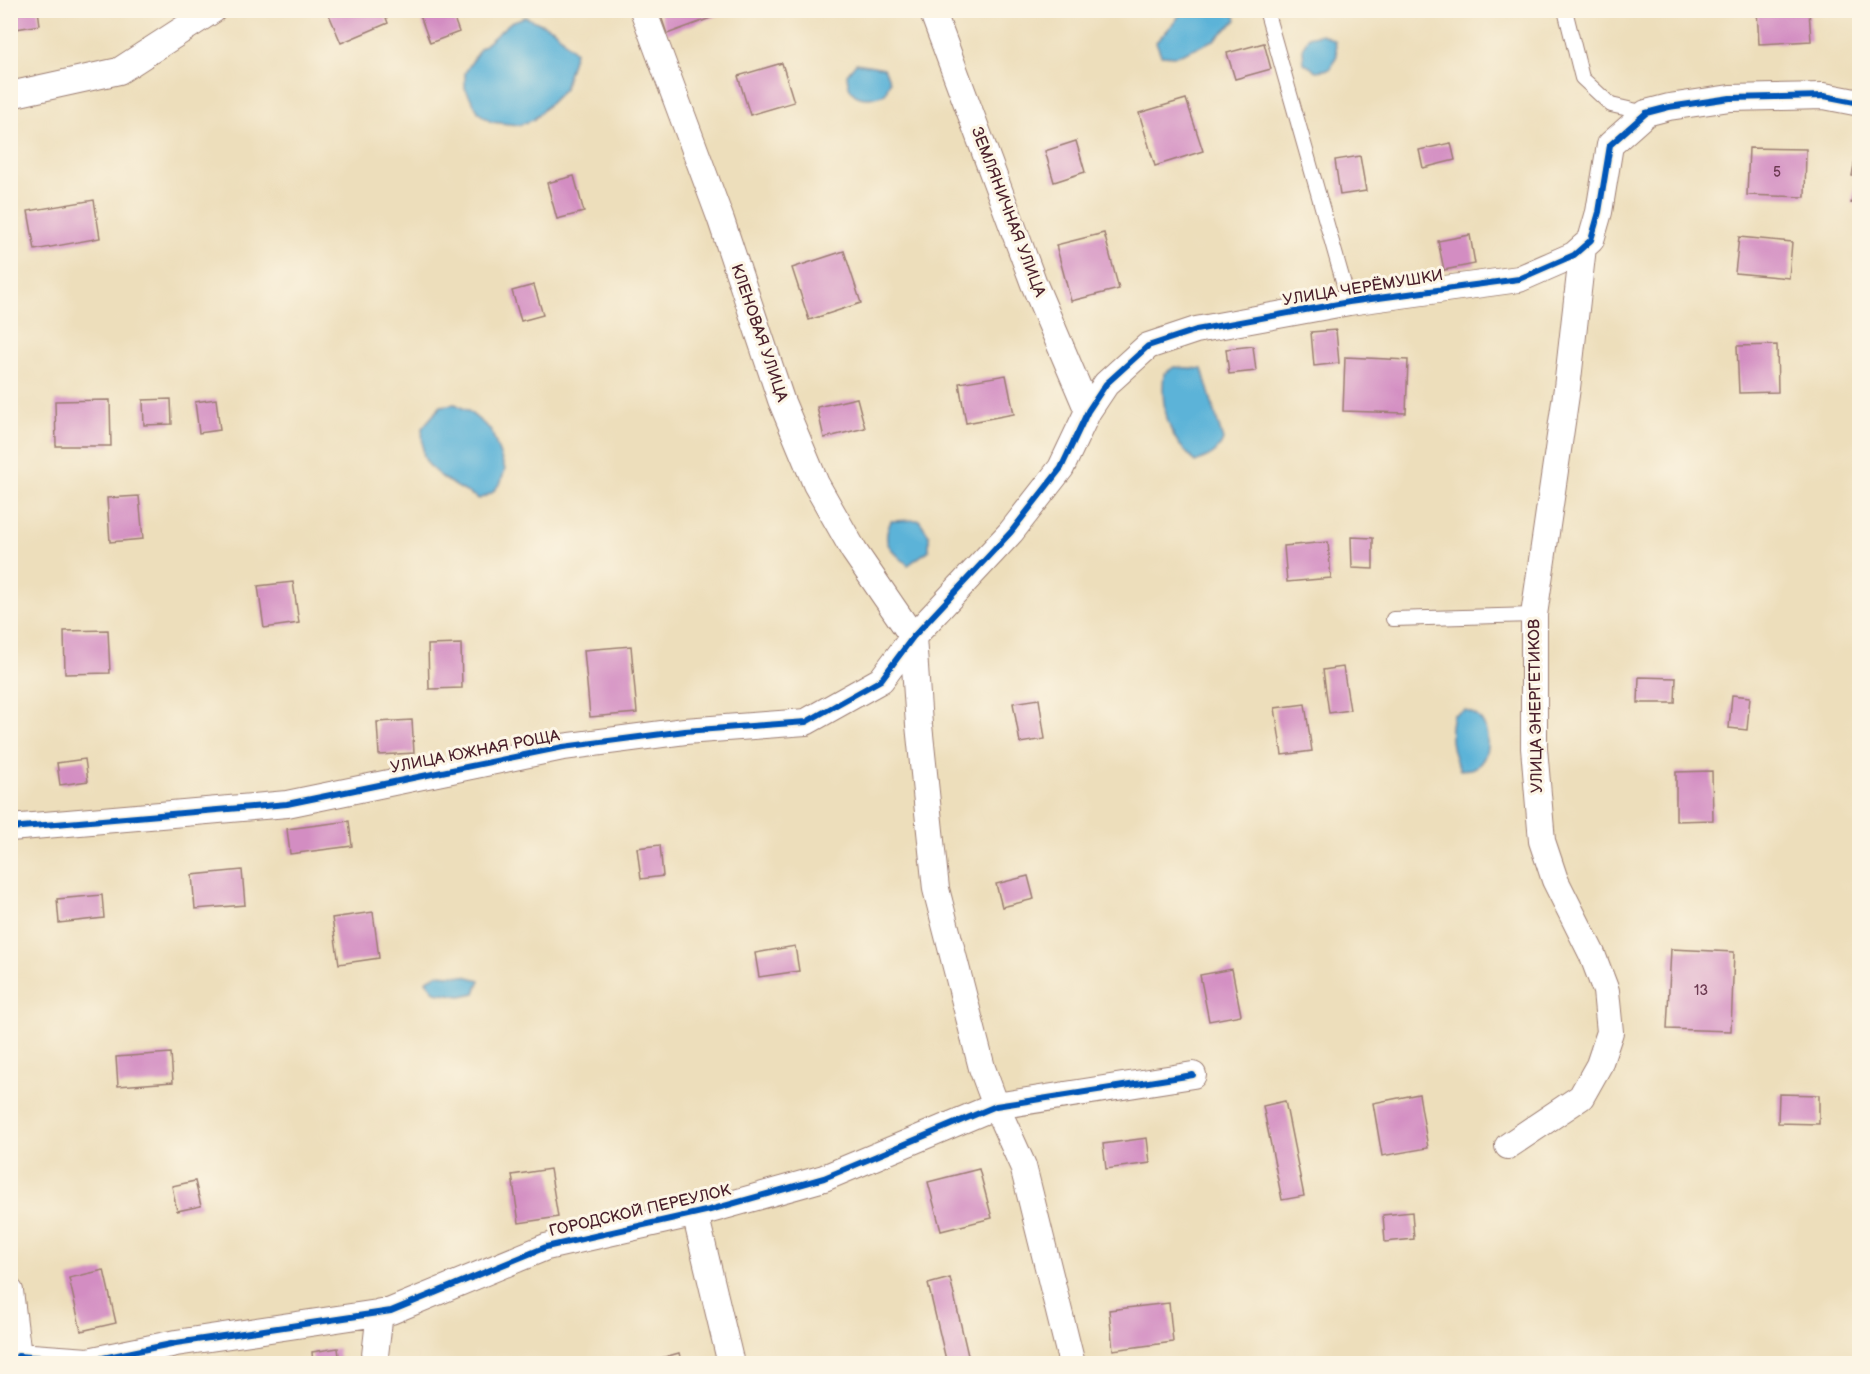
<svg xmlns="http://www.w3.org/2000/svg" width="1870" height="1374" font-family="'Balsamiq Sans',sans-serif">
  <rect width="100%" height="100%" fill="#fcf5e5"/>
  <filter id="ink" filterUnits="userSpaceOnUse"><feTurbulence type="fractalNoise" baseFrequency=".0167" numOctaves="2"/><feDisplacementMap in="SourceGraphic" scale="12" xChannelSelector="R" yChannelSelector="G"/><feConvolveMatrix kernelMatrix="1 2 1 2 8 2 1 2 1" color-interpolation-filters="sRGB"/></filter>
  <filter id="wash" filterUnits="userSpaceOnUse"><feTurbulence type="fractalNoise" baseFrequency=".008" numOctaves="4" result="noise"/><feDisplacementMap in="SourceGraphic" scale="24" xChannelSelector="R" yChannelSelector="G"/><feGaussianBlur stdDeviation="1.35" result="paint"/><feColorMatrix in="noise" values="0 0 0 0 0 0 0 0 0 0 0 0 0 0 0 0 0 1.4 0 .05"/><feComposite in="paint" operator="in"/></filter>
  <g filter="url(#wash)">
    <rect width="100%" height="100%" fill="#eddebb"/>
    <path fill="#5bb3d8" stroke="#526982" stroke-width="1.5" d="M1182,11H1233L1236,20L1214,40L1176,56L1161,55L1156,42L1175,22Z
      M525,17L553,29L575,52L564,89L533,120L519,125L491,122L479,113L465,88V73L479,50L511,22Z
      M1322,34L1335,41L1337,55L1330,69L1316,71L1304,63L1303,49L1308,37Z
      M856,63L884,68L890,81L885,94C863,102 848,99 847,74Z
      M1174,367L1202,369L1223,440C1218,453 1208,457 1195,462C1190,456 1184,450 1179,444C1165,425 1161,397 1164,374Z
      M455,404L468,411L491,430L505,469L501,482L492,493L479,499C463,490 431,475 424,457C422,449 423,437 422,428L441,406Z
      M919,520L929,535V550L908,565C891,549 880,545 891,521Z
      M1465,710C1469,712 1475,714 1478,717C1491,729 1491,759 1474,768C1470,770 1464,769 1460,770C1451,752 1448,734 1453,715Z
      M437,974L465,976L480,980L475,993L461,996L435,992L426,981Z"/>
    <g id="blocks">
      <path fill="#d38dc2" d="M10,10H38L40,25L10,30Z
        M327,10H383L388,23L341,43Z
        M418,10H451L459,32L430,43Z
        M659,10H727V12L667,34Z
        M1757,10H1809L1811,41L1759,44Z
        M1264,43L1271,69L1235,79L1227,53Z
        M782,63L794,102L750,115L738,76Z
        M1186,99L1203,151L1155,166L1139,113Z
        M1076,141L1085,172L1054,182L1045,151Z
        M1451,143L1455,160L1423,168L1419,150Z
        M1858,143L1860,144V204L1851,203L1858,177L1852,176Z
        M1749,148L1806,149L1805,197L1747,195Z
        M1360,156L1366,191L1340,195L1335,160Z
        M574,176L584,212L557,219L547,183Z
        M94,200L100,238L35,250L28,211Z
        M1104,233L1119,289L1071,301L1056,245Z
        M1470,235L1475,264L1444,270L1438,241Z
        M1739,237L1792,242L1789,278L1735,273Z
        M844,251L861,303L809,320L792,268Z
        M534,285L543,315L521,321L512,291Z
        M1336,330L1339,363L1314,366L1311,332Z
        M1777,345L1778,392L1739,393L1737,346Z
        M1253,346L1256,371L1229,374L1226,349Z
        M1345,357L1408,360L1406,413L1343,411Z
        M1006,375L1014,414L966,423L959,383Z
        M857,398L865,428L824,438L817,407Z
        M171,399L172,424L144,425L143,400Z
        M216,399L220,430L199,433L195,402Z
        M110,400L111,446H56L55,401Z
        M139,496L143,539L110,542L107,498Z
        M1351,537L1373,538V569L1352,568Z
        M1328,542L1331,578L1287,582L1284,546Z
        M293,582L299,623L264,628L258,586Z
        M108,630L110,673L65,674L64,631Z
        M461,644L462,688L429,689L428,645Z
        M631,646L637,713L590,717L584,650Z
        M1343,667L1350,710L1329,713L1323,670Z
        M1639,677L1676,678L1675,703H1638Z
        M1732,695L1750,697L1747,730L1729,728Z
        M1039,699L1045,739L1020,743L1013,703Z
        M1305,704L1312,751L1282,755L1275,708Z
        M412,720L414,753L379,755L377,722Z
        M85,759L88,781L60,785L57,763Z
        M1712,771L1713,820L1676,821V772Z
        M349,821L352,846L290,854L287,829Z
        M660,845L663,876L641,879L637,848Z
        M242,870L245,905L195,909L192,875Z
        M1028,876L1034,899L1002,907L996,884Z
        M102,895L104,918L59,923L57,899Z
        M373,912L379,958L339,964L332,918Z
        M795,946L799,971L759,977L755,953Z
        M1671,949L1734,952L1731,1031L1667,1029Z
        M1232,969L1241,1015L1209,1021L1200,975Z
        M171,1053L173,1082L118,1086L116,1057Z
        M1419,1094L1428,1148L1382,1156L1373,1103Z
        M1779,1094L1819,1095V1124L1778,1123Z
        M1285,1101L1304,1196L1282,1200L1263,1106Z
        M1147,1138L1150,1163L1106,1169L1103,1144Z
        M550,1169L558,1217L519,1223L512,1175Z
        M979,1169L992,1218L941,1231L928,1182Z
        M195,1181L201,1206L177,1211L172,1186Z
        M1412,1212L1414,1239L1385,1242L1383,1215Z
        M104,1270L116,1323L81,1331L69,1278Z
        M950,1278L970,1364H947L928,1284Z
        M1169,1303L1173,1342L1113,1350L1109,1310Z
        M338,1348L340,1364H313L312,1352Z
        M679,1353L682,1364H643V1363Z
        M237,1358L238,1364H207V1360Z"/>
    </g>
  </g>
  <g filter="url(#ink)">
    <use href="#blocks" fill-opacity="0" stroke="#9c7e73" stroke-width="1.5"/>
    <g fill="none" stroke-linecap="round" stroke-linejoin="round">
      <g stroke="#9c7e73" stroke-width="16">
        <path id="service" d="M1266,10L1349,302
          M1565,10L1582,78L1611,105L1646,113
          M1393,619L1534,615"/>
      </g>
      <g stroke="#9c7e73" stroke-width="28">
        <path id="minor" d="M643,10L721,220L781,400L816,484L854,551L913,637
          M932,10L1034,284L1088,411
          M10,95L119,71L213,10
          M913,637L919,725L936,889L982,1068L996,1106L1023,1166L1072,1364
          M10,828L287,804L563,747L685,731L806,722L881,680L913,637L1011,532L1061,468L1088,411L1106,384L1148,346L1196,330L1349,302L1519,279L1574,255L1591,240L1599,212L1610,145L1646,113L1669,107L1730,98L1824,96L1860,103
          M1508,1146L1581,1097L1599,1065L1610,1032L1606,991L1592,954L1555,880L1542,841L1534,748V615L1567,388L1583,247
          M695,1213L731,1364
          M10,1291L18,1356
          M18,1356L88,1361L176,1343L391,1311L546,1247L710,1210L824,1178L996,1106L1193,1075
          M374,1364L380,1312"/>
      </g>
      <use href="#service" stroke="#fff" stroke-width="14"/>
      <use href="#minor" stroke="#fff" stroke-width="26"/>
      <g stroke="#fcf5e5" stroke-width="10">
        <path id="cycleway" d="M10,828L287,804L563,747L685,731L806,722L881,680L913,637L1011,532L1061,468L1088,411L1106,384L1148,346L1196,330L1349,302L1519,279L1574,255L1591,240L1599,212L1610,145L1646,113L1669,107L1730,98L1824,96L1860,103
          M18,1356L88,1361L176,1343L391,1311L546,1247L710,1210L824,1178L996,1106L1193,1075"/>
      </g>
      <use href="#cycleway" stroke="#0057b8" stroke-width="6"/>
    </g>
  </g>
  <g text-anchor="middle" dominant-baseline="central" stroke-width="6" stroke-linejoin="round" paint-order="stroke">
    <g font-size="14" fill="#6c3a51">
      <text x="1777" y="172">5</text>
      <text x="1701" y="990">13</text>
    </g>
    <g font-size="16" fill="#4a1f2b" stroke="#fcf5e5">
      <text transform="translate(1008 212) rotate(69)">ЗЕМЛЯНИЧНАЯ УЛИЦА</text>
      <text transform="translate(1363 288) rotate(-9)">УЛИЦА ЧЕРЁМУШКИ</text>
      <text transform="translate(759 333) rotate(71)">КЛЕНОВАЯ УЛИЦА</text>
      <text transform="translate(1536 706) rotate(-91)">УЛИЦА ЭНЕРГЕТИКОВ</text>
      <text transform="translate(475 752) rotate(-11)">УЛИЦА ЮЖНАЯ РОЩА</text>
      <text transform="translate(640 1211) rotate(-13)">ГОРОДСКОЙ ПЕРЕУЛОК</text>
    </g>
  </g>
  <rect width="1870" height="1374" fill="none" stroke="#fcf5e5" stroke-width="36"/>
</svg>
